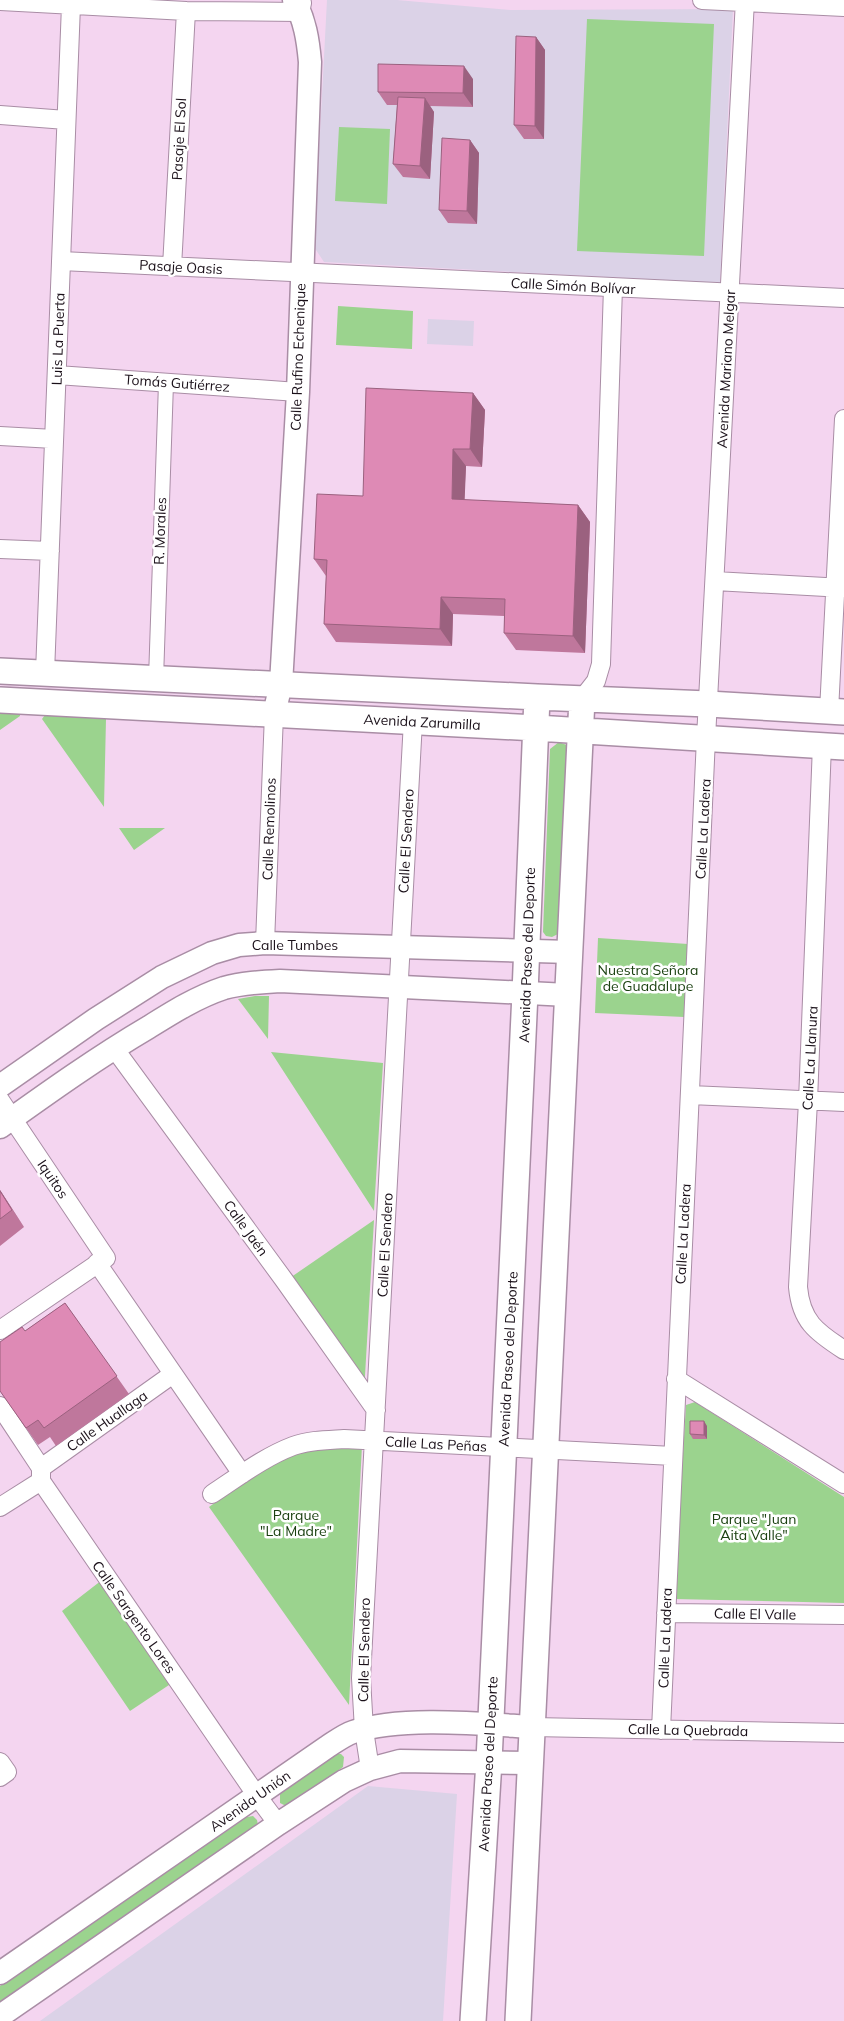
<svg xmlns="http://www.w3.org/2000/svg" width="844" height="2021" font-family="Mulish,sans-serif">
  <rect width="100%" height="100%" fill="#f4d5f0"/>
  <path fill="#dbd2e7" d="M327,0H397L510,10L733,9L720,283L324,262L314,247Z
    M428,319L474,321L473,346L427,344Z
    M368,1786L457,1794L443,2021H40Z"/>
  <path fill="#9bd38e" d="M587,19L714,24L704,256L577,251Z
    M339,127L390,129L387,204L335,201Z
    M338,306L413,311L412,349L336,345Z
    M0,713L20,714V716L0,730Z
    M45,715L106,719L104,807L42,719Z
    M559,742L569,746L558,934L552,937L546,936L543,932L550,749Z
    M119,828H165L134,850Z
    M598,938L688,944L684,1017L595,1013Z
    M255,996H269L268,1039L238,999Z
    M271,1052L383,1063L374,1211Z
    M374,1220L364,1393L284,1282Z
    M695,1402L844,1497V1603L674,1599L686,1405Z
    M362,1445L349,1705L209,1507C243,1483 278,1454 320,1446C333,1444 348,1445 362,1445Z
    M102,1580L175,1681L130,1711L62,1611Z
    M335,1754H341L344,1757L343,1767L288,1807L280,1803V1794Z
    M253,1816L257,1820L258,1825L0,2004V1986L247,1817Z"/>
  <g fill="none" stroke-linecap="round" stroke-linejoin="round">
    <g stroke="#a98da5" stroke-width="16">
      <path id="pedestrian" d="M156,679L166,383"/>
    </g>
    <g stroke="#a98da5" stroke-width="20">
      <path id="minor" d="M702,0L844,7
        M0,1L186,11L300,12L302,3
        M0,115L66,120
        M61,261L844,298
        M172,267L186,11
        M57,375L298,392
        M0,436L54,439
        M0,549L50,551
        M715,581L844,588
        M45,673L71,5
        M582,699L596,681L601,664L613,287
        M829,711L844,419
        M822,745L808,1101L798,1287C801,1321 816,1332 844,1350
        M265,943L274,714
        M114,1048L284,1280L376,1410
        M690,1095L844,1102
        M0,1100L106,1258L0,1330
        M97,1263L242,1474
        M676,1379L844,1484
        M0,1406L41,1468V1481L257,1796L278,1824
        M41,1468L173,1374
        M212,1494C238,1477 264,1457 293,1446C309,1440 327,1440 344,1439L673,1456
        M0,1507L41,1481
        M666,1613L844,1615
        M532,1727L844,1733
        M661,1730L706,738L745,0
        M0,1762L7,1772L0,1777
        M370,1769L364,1730L361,1678L413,721"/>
    </g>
    <g stroke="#a98da5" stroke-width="25">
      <path id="tertiary" d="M274,714L281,684L298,392L310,62C308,40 305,20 294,0
        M0,1086L96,1019L162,977L212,953L239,945L265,943L570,952
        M0,1127C49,1092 98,1057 149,1027C173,1012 197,997 224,988C242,983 261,982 280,981L568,995
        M0,1973L327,1747C335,1742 344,1735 353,1732C401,1716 482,1724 532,1727
        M0,2016L278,1824L344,1781L370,1769L400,1761L531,1763"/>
    </g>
    <g stroke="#a98da5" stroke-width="28">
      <path id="secondary" d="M0,671L537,697L708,704L844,712
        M0,700L536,728L844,747
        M473,2021L489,1761L525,993L537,697
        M518,2021L582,699"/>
    </g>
    <use href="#pedestrian" stroke="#fff" stroke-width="14"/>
    <use href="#minor" stroke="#fff" stroke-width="18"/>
    <use href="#tertiary" stroke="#fff" stroke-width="22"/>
    <use href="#secondary" stroke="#fff" stroke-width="25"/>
  </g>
  <path fill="#bf779c" d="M536,37L545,50L544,139H524L514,125Z
    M473,79V107L430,106L434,112L430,179L403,177L393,164L397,105H387L378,92Z
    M470,140L479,153L477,224L448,223L439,210Z
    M473,393L485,410L482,467L466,466L464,500L578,505L590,522L585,653L516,650L504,633V616L453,614L452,646L336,642L324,624L326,576L314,559L363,496Z
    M0,1190L24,1227L0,1246Z
    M65,1303L129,1394L56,1446L50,1437L38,1445L0,1391L25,1331Z
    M707,1426V1439H693L690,1434Z"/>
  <path fill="#9b617f" d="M536,37L545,50L544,139L535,126Z
    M464,66L473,79V107L463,93Z
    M425,98L434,112L430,179L420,166Z
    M470,140L479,153L477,224L467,211Z
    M473,393L485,410L482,467L470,449Z
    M453,449L466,466L464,517L452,499Z
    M578,505L590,522L585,653L573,636Z
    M441,597L453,614L452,646L440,629Z
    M0,1190L24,1227L0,1191Z
    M704,1421L707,1426V1439L704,1435Z"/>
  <path fill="#de8ab5" stroke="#9b617f" d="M516,36L536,37L535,126L514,125Z
    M378,64L464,66L463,93L378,92Z
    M398,97L425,98L420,166L393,164Z
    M442,138L470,140L467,211L439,210Z
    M366,388L473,393L470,449H453L452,499L578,505L573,636L504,633L505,599L441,597L440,629L324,624L327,560L314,559L317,494L363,496Z
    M0,1191L12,1210L0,1219Z
    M65,1303L117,1376L44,1428L38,1420L26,1428L0,1391V1342L22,1327L25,1331Z
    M690,1421H704V1435L690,1434Z"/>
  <g text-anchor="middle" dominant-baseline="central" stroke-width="5" stroke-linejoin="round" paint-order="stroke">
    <g font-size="14" fill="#1a1019" stroke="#fff">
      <text transform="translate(179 139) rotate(-87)">Pasaje El Sol</text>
      <text transform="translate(181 267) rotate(3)">Pasaje Oasis</text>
      <text transform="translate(573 286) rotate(3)">Calle Simón Bolívar</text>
      <text transform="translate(58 339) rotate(-88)">Luis La Puerta</text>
      <text transform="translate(298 357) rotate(-88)">Calle Rufino Echenique</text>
      <text transform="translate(726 369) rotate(-87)">Avenida Mariano Melgar</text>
      <text transform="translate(177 383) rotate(4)">Tomás Gutiérrez</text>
      <text transform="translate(160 531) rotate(-88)">R. Morales</text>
      <text transform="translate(422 722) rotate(3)">Avenida Zarumilla</text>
      <text transform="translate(269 829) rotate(-88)">Calle Remolinos</text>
      <text transform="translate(703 829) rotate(-87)">Calle La Ladera</text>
      <text transform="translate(406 841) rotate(-87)">Calle El Sendero</text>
      <text x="295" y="945">Calle Tumbes</text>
      <text transform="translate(527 955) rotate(-88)">Avenida Paseo del Deporte</text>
      <text transform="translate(810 1058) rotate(-87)">Calle La Llanura</text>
      <text transform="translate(53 1179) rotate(56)">Iquitos</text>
      <text transform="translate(246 1228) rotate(54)">Calle Jaén</text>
      <text transform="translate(683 1234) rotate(-87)">Calle La Ladera</text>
      <text transform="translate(385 1245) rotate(-87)">Calle El Sendero</text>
      <text transform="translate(508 1359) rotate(-87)">Avenida Paseo del Deporte</text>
      <text transform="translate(107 1421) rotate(-35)">Calle Huallaga</text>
      <text transform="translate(436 1444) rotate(3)">Calle Las Peñas</text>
      <text transform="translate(755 1614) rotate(1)">Calle El Valle</text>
      <text transform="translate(134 1617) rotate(55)">Calle Sargento Lores</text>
      <text transform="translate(665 1638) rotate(-88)">Calle La Ladera</text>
      <text transform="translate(364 1650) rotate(-89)">Calle El Sendero</text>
      <text transform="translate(688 1730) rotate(1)">Calle La Quebrada</text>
      <text transform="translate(488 1764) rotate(-87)">Avenida Paseo del Deporte</text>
      <text transform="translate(250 1801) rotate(-35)">Avenida Unión</text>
    </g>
    <g font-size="14" fill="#1b4111" stroke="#fff">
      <text x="648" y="970">Nuestra Señora<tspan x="648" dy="16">de Guadalupe</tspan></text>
      <text x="296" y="1515">Parque<tspan x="296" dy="16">"La Madre"</tspan></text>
      <text x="754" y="1519">Parque "Juan<tspan x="754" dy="16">Aita Valle"</tspan></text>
    </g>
  </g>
</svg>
